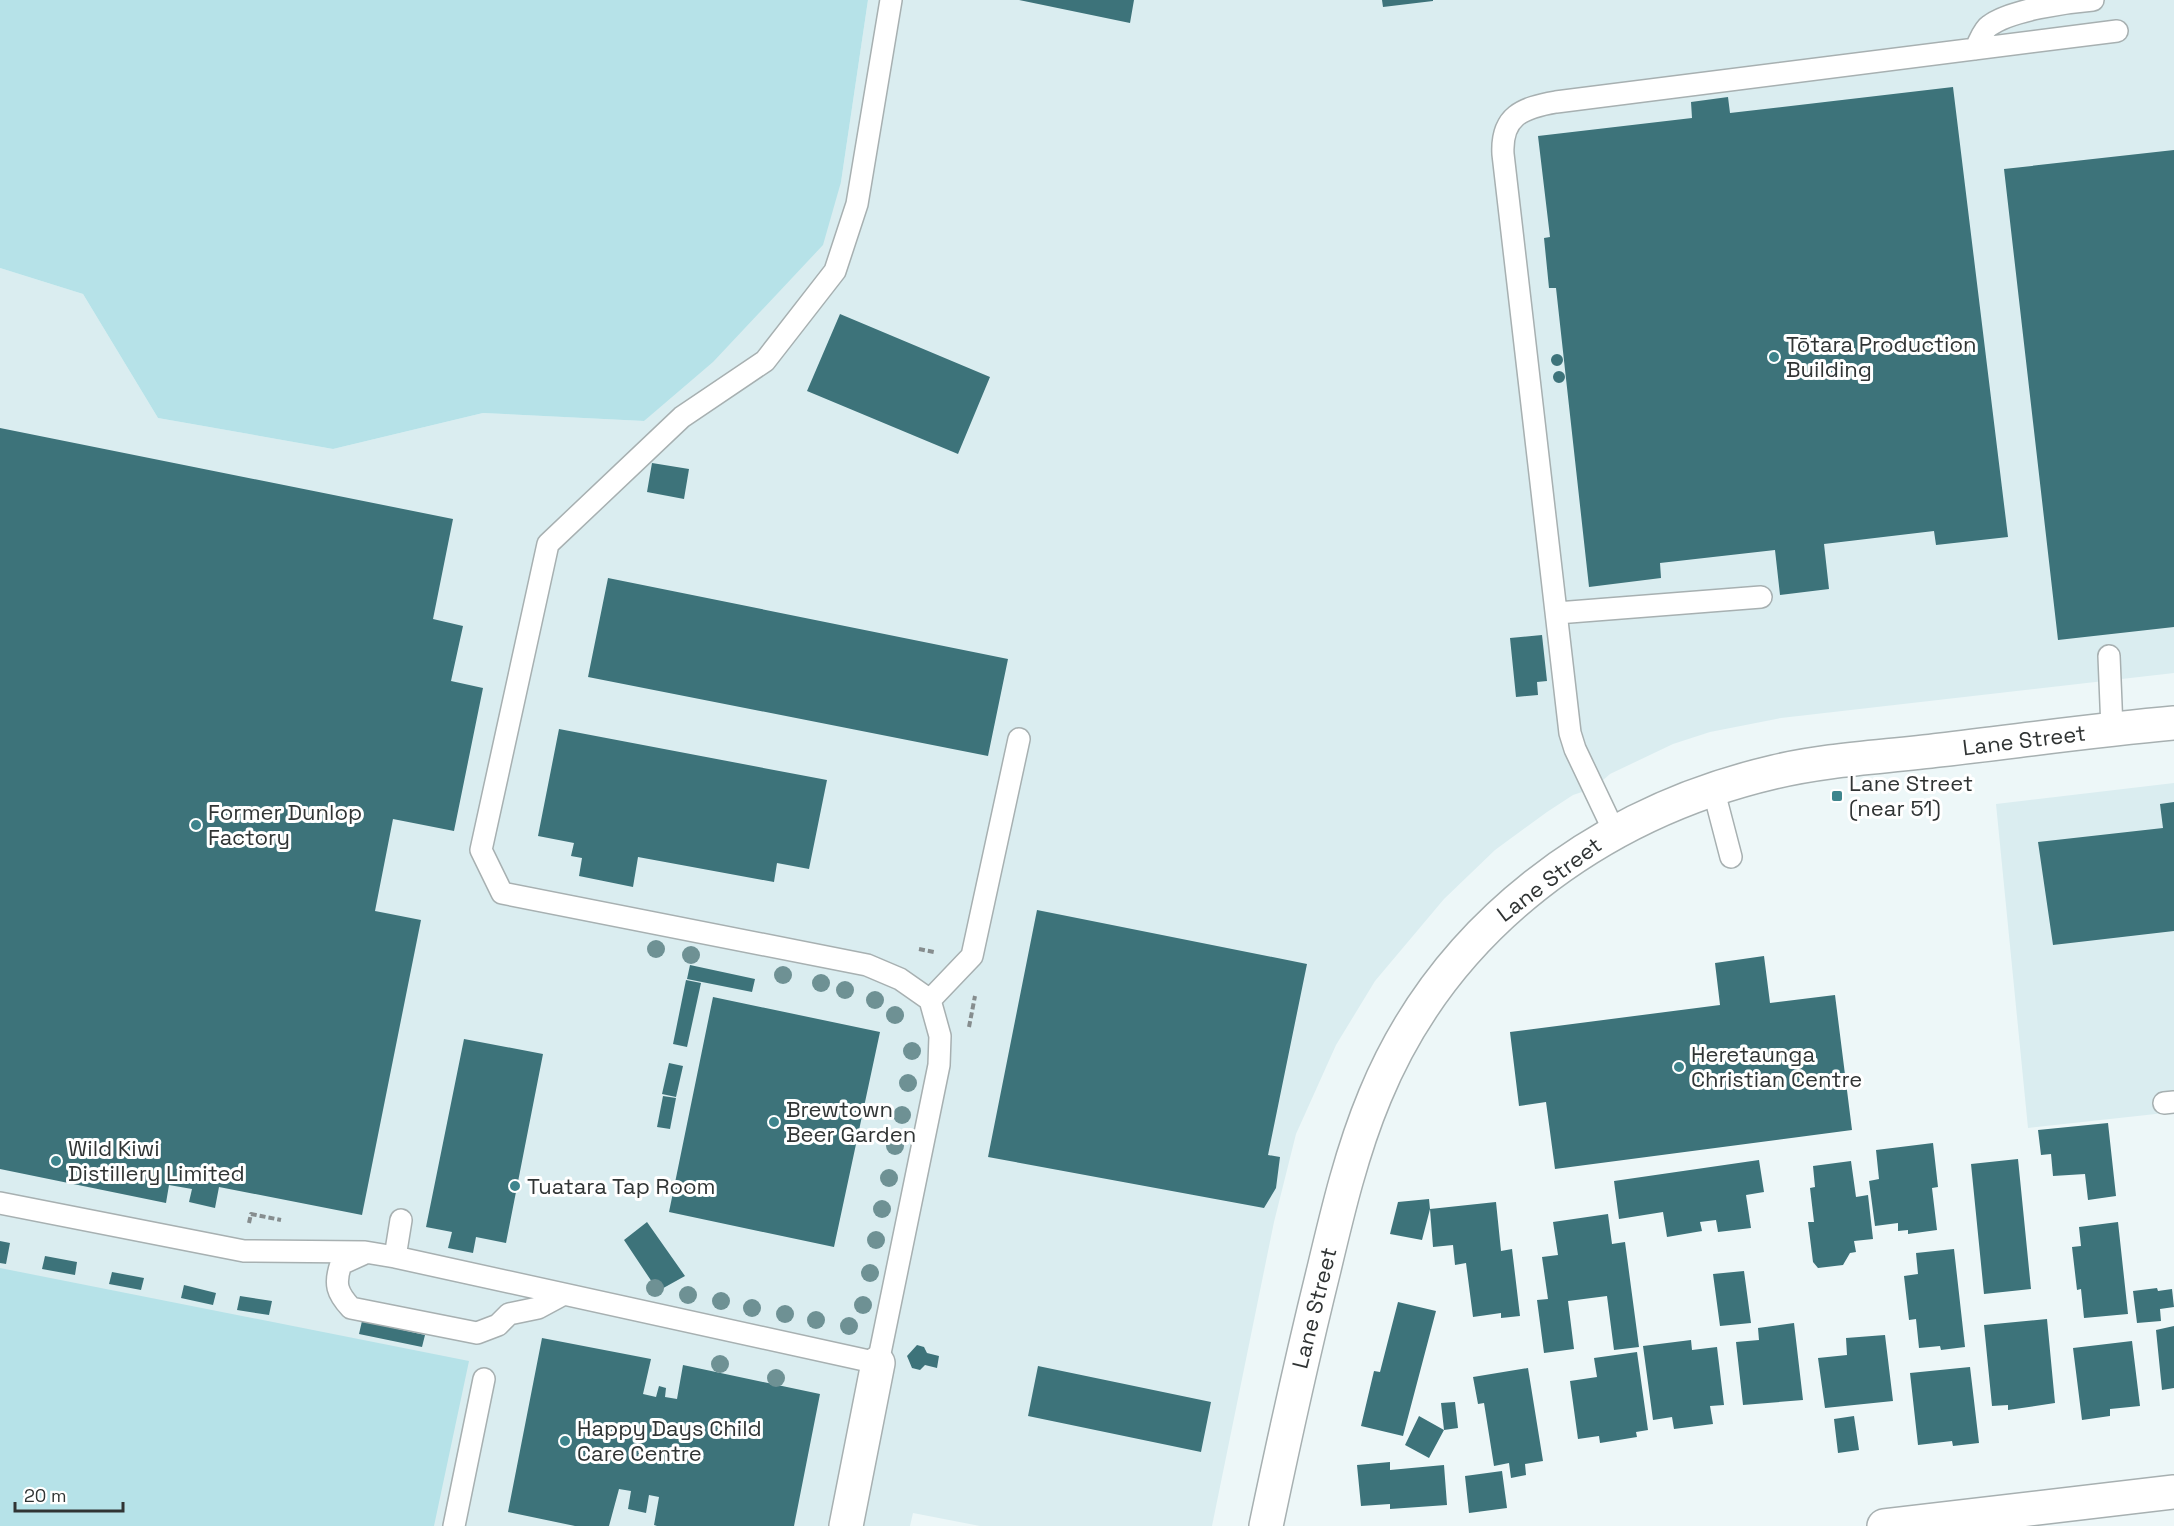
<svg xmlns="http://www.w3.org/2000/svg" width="2174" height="1526" font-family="'Space Grotesk',sans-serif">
  <rect width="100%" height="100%" fill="#edf7f8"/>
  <path fill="#daedf0" d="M868,0H2174V673L1781,718L1710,732L1673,744L1610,774L1594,788L1573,795L1547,812L1495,850L1444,899L1375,981L1336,1045L1296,1134L1274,1222L1212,1526H980L913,1513L910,1526H0V268L83,294L158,418L333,449L483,413L644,421L841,182Z
    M2174,783V1112L2028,1128L1996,804Z"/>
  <path fill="#b6e2e8" d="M0,0H868L841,182L823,245L713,362L644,421L483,413L333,449L158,418L83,294L0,268Z
    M0,1268L469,1361L434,1526H0Z"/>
  <path fill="#3d737a" d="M1019,0H1134L1130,23Z
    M1382,0H1433V1L1383,7Z
    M1953,87L2008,537L1936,545L1934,531L1824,544L1829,589L1780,595L1775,550L1660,563L1661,578L1589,587L1556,288H1549L1544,238L1550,237L1538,136L1692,118L1691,102L1728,97L1730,113Z
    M2174,150V627L2058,640L2004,169Z
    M840,314L990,377L958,454L807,391Z
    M1551 360a6 6 0 1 1 12 0a6 6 0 1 1-12 0Z
    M1553 377a6 6 0 1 1 12 0a6 6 0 1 1-12 0Z
    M0,428L453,519L433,619L463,626L451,681L483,688L454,831L393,819L375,911L421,920L362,1215L219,1187L215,1208L189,1202L192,1189L169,1185L166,1203L0,1169Z
    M652,463L689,469L684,499L647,492Z
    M608,578L1008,659L988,756L588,677Z
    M1542,635L1547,681L1537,682L1538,695L1516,697L1510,638Z
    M559,729L827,780L809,869L777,863L774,882L638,857L633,887L579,876L582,858L571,856L574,843L538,836Z
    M2174,802V931L2053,945L2038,842L2163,828L2160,804Z
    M1037,910L1307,964L1268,1155L1280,1157L1276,1188L1264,1208L988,1157Z
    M1764,956L1770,1003L1835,995L1852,1130L1555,1169L1546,1102L1519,1106L1510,1032L1720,1005L1715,963Z
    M690,965L755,979L752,992L687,979Z
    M686,980L701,983L687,1047L673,1044Z
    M713,997L880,1032L834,1247L669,1212Z
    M464,1039L543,1054L506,1243L476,1237L473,1253L448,1248L452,1232L426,1227Z
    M669,1063L683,1066L676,1097L662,1094Z
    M663,1096L676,1098L670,1129L657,1127Z
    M2108,1123L2116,1196L2088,1200L2085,1174L2053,1176L2051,1154L2041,1155L2038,1130Z
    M1933,1143L1938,1187L1932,1188L1937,1230L1908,1234V1230L1898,1231V1223L1875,1226L1869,1181L1879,1179L1876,1150Z
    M2018,1159L2031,1289L1984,1294L1971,1164Z
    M1759,1160L1764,1192L1746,1195L1751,1228L1718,1232L1716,1220L1700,1222L1702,1231L1667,1237L1663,1212L1619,1219L1614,1181Z
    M1851,1161L1856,1197L1868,1195L1873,1239L1854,1241L1856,1252L1850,1253L1843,1265L1818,1268L1813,1262L1808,1222H1814L1810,1188L1815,1187L1813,1166Z
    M1429,1199L1430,1209L1496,1202L1501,1251L1512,1249L1520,1316L1501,1318V1313L1473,1317L1466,1263L1455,1265L1453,1245L1433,1247L1430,1209L1422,1240L1390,1234L1398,1202Z
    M1608,1214L1612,1244L1625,1242L1639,1347L1614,1350L1607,1296L1568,1301L1574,1349L1544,1353L1537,1300L1548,1299L1542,1257L1558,1255L1553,1222Z
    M647,1222L685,1276L658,1291L624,1240Z
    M2118,1222L2128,1314L2084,1318L2081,1289L2077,1290L2072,1247L2081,1246L2079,1227Z
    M0,1241L10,1243L6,1264L0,1263Z
    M1954,1249L1965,1347L1941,1350L1940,1346L1919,1348L1916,1319L1909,1320L1904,1276L1918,1274L1916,1253Z
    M45,1256L77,1262L75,1275L42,1269Z
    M1744,1271L1751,1323L1720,1326L1713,1274Z
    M112,1272L144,1278L141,1290L109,1284Z
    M184,1285L216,1293L213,1305L181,1298Z
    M2157,1288L2158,1291L2172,1289L2174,1307L2160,1309L2161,1321L2137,1323L2133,1291Z
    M240,1296L272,1301L269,1315L237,1310Z
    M1398,1302L1436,1311L1403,1436L1361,1426L1374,1371L1380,1372Z
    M2047,1319L2055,1403L2008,1410V1405L1992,1406L1984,1325Z
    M362,1321L425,1335L422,1347L359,1334Z
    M1794,1323L1803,1400L1743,1405L1736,1342L1759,1340L1758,1328Z
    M2174,1326V1388L2162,1390L2156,1330Z
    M1885,1335L1893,1401L1825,1408L1818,1358L1847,1355L1846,1338Z
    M542,1338L651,1359L643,1394L656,1397L659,1386L666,1388L665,1397L677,1399L683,1365L820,1394L794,1526H657L654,1525L659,1497L649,1495L646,1513L628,1509L631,1491L619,1489L609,1526H575L508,1512Z
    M1691,1340L1692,1350L1717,1347L1724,1405L1710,1406L1713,1424L1674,1429L1672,1417L1653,1420L1643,1346Z
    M2132,1341L2140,1406L2110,1409V1416L2082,1420L2073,1348Z
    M917,1345L924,1347L927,1353L939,1356L937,1368L925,1365L920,1370L912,1368L907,1356Z
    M1637,1352L1648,1430L1636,1432L1637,1437L1600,1443L1599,1436L1578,1439L1570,1381L1597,1377L1594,1358Z
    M1038,1366L1211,1402L1201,1452L1028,1416Z
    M1970,1367L1979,1443L1953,1446L1952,1441L1918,1445L1910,1373Z
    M1528,1368L1543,1461L1525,1464L1526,1475L1511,1478L1509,1463L1494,1466L1484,1403L1478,1404L1473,1377Z
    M1455,1402L1458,1428L1444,1430L1441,1403Z
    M1419,1416L1444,1430L1429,1458L1405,1445Z
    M1854,1416L1859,1450L1838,1453L1834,1419Z
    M1390,1462V1470L1444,1465L1447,1505L1390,1509V1504L1361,1506L1357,1465Z
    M1502,1471L1507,1508L1469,1513L1465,1476Z"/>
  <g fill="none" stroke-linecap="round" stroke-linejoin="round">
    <g stroke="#a7b0b1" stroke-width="24">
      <path id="lane" d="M891,0L857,204L835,271L765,361L682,417L548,544L481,850L502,893L867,965L900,979L930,1000
        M1975,49C1979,43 1983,30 1989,26C2010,10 2067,2 2093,0
        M1557,613L1761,597
        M2109,656L2112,729
        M1713,788L1731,857
        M1614,831L1575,749L1570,733L1503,154C1501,116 1522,108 1556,102L2117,31
        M2164,1103L2174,1102
        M0,1203L244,1251L365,1252L395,1257L878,1363L939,1065L940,1036L930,1000L972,956L1019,739
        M363,1254L341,1264C334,1284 337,1293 351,1308L477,1333L498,1325L509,1314L538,1308L564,1294
        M395,1257L401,1220
        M454,1526L484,1379"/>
    </g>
    <g stroke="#a7b0b1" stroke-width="36">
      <path id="street" d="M846,1526L878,1363
        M1884,1526L2174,1492"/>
    </g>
    <g stroke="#a7b0b1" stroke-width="36">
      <path id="secondary" d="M1266,1526C1284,1440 1303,1354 1324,1269C1338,1210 1352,1151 1375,1096C1445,926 1599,813 1774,772C1828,759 1885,757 1940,750C2018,741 2096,730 2174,723"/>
    </g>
    <path stroke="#868d8e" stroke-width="4" stroke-dasharray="6 3" stroke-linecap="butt" d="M919,949L934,952
      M969,1027L975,996
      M249,1223L251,1214L281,1220"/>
    <use href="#lane" stroke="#fff" stroke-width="21"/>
    <use href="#street" stroke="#fff" stroke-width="33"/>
    <use href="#secondary" stroke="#fff" stroke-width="33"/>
  </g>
  <g fill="#6e9194">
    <circle cx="656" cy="949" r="9"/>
    <circle cx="691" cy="955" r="9"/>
    <circle cx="783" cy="975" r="9"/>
    <circle cx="821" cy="983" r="9"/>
    <circle cx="845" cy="990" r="9"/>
    <circle cx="875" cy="1000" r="9"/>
    <circle cx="895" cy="1015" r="9"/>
    <circle cx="912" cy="1051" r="9"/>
    <circle cx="908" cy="1083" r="9"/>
    <circle cx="902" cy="1115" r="9"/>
    <circle cx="895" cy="1146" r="9"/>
    <circle cx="889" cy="1178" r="9"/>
    <circle cx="882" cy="1209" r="9"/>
    <circle cx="876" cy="1240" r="9"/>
    <circle cx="870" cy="1273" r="9"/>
    <circle cx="655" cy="1288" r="9"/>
    <circle cx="688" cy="1295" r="9"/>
    <circle cx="721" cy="1301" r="9"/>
    <circle cx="863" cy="1305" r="9"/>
    <circle cx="752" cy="1308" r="9"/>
    <circle cx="785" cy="1314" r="9"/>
    <circle cx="816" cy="1320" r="9"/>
    <circle cx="849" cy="1326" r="9"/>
    <circle cx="720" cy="1364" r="9"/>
    <circle cx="776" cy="1378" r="9"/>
  </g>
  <g fill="#3e858d" stroke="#fff" stroke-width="2">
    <circle cx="1774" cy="357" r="6"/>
    <rect x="1831" y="790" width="12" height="12" rx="3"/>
    <circle cx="196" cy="825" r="6"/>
    <circle cx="1679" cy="1067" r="6"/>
    <circle cx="774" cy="1122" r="6"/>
    <circle cx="56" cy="1161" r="6"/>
    <circle cx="515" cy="1186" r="6"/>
    <circle cx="565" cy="1441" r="6"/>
  </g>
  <g text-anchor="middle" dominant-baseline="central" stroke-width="6" stroke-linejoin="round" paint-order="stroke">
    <g font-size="22" fill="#303434" stroke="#fff" text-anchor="start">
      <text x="1786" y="344">Tōtara Production<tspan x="1786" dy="25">Building</tspan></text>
      <text x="1849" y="783">Lane Street<tspan x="1849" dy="25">(near 51)</tspan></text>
      <text x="208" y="812">Former Dunlop<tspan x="208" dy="25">Factory</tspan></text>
      <text x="1691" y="1054">Heretaunga<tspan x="1691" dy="25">Christian Centre</tspan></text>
      <text x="786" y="1109">Brewtown<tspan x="786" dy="25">Beer Garden</tspan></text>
      <text x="68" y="1148">Wild Kiwi<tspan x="68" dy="25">Distillery Limited</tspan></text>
      <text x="527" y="1186">Tuatara Tap Room</text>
      <text x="577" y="1428">Happy Days Child<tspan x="577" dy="25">Care Centre</tspan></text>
    </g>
    <g font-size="22" fill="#303434" stroke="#fff">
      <text transform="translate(2024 740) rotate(-7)">Lane Street</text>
      <text transform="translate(1549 879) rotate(-37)">Lane Street</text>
      <text transform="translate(1314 1308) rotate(-76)">Lane Street</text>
    </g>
  </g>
  <path d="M15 1502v9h108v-9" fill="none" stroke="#303434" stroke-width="3"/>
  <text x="24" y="1502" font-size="18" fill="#303434" stroke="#ffffff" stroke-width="4.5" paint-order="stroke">20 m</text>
</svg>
